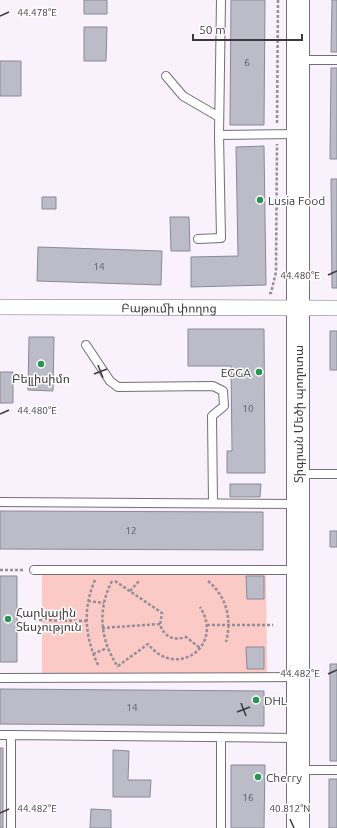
<svg xmlns="http://www.w3.org/2000/svg" width="337" height="828" font-family="Ubuntu,'Noto Sans Armenian',sans-serif">
  <rect width="100%" height="100%" fill="#f9f1fc"/>
  <path fill="#fbc9c6" d="M266,574L267,673L42,674V575Z"/>
  <path fill="#bcbcc9" stroke="#8a8a96" d="M84,0H107V14H84Z
    M231,0H265L264,125H230Z
    M332,0H337V52H331Z
    M84,27H107L106,61H84Z
    M0,61H21V96H0Z
    M331,68H337V159H330Z
    M264,146L266,285L191,287V257L238,256L236,147Z
    M331,179H337V288H332Z
    M42,197H56V209H42Z
    M170,217H189L190,251H171Z
    M38,247L162,251L161,285L37,281Z
    M188,329H264L265,473H227V451H232L231,366H188Z
    M330,331H337V370H330Z
    M29,337H54L53,391L28,390Z
    M0,372H13V403H0Z
    M230,484H261L260,497H230Z
    M0,511L263,512V550L0,549Z
    M330,531H337V547H330Z
    M0,576H17V662H0Z
    M246,576H264V599H247Z
    M246,647H264V669H247Z
    M330,664H337V761H330Z
    M0,689L264,691V726L0,724Z
    M0,748H3V828H0Z
    M113,750L129,751L128,780H151L150,797H113Z
    M231,765H265L264,828H231Z
    M329,779H337V828H329Z
    M91,809L111,810V828H90Z"/>
  <g fill="none" stroke-linecap="round" stroke-linejoin="round">
    <g stroke="#756e78" stroke-width="10">
      <path id="service" d="M298,60H337
        M166,76L183,96L219,117
        M219,135L221,0
        M198,239L221,238L219,135L297,134
        M86,345L110,381L118,387L213,386L223,391L224,406L212,416L213,503
        M298,474H337
        M0,502L297,504
        M34,570H297
        M0,678L297,677
        M0,735H11V828
        M11,735L296,738
        M221,737V828
        M298,770H337"/>
    </g>
    <g stroke="#756e78" stroke-width="16">
      <g id="minor">
        <path id="s1" d="M0,307L337,308"/>
      </g>
    </g>
    <g stroke="#756e78" stroke-width="24">
      <path id="primary" d="M298,0V828"/>
    </g>
    <path stroke="#948e96" stroke-width="2.5" stroke-dasharray="3 2" stroke-linecap="butt" d="M277,123L278,0
      M269,293H271L276,272L277,144
      M0,570H24
      M95,580C82,610 85,638 99,667
      M112,581C97,610 100,640 118,667
      M115,581L162,613L160,625C165,637 173,641 186,637L200,648
      M208,581C227,597 232,619 226,642
      M130,591L139,581
      M88,601L104,603
      M34,620L86,621
      M207,625H273
      M102,628L160,624
      M93,654L107,648
      M118,666L148,644C176,680 225,646 200,607"/>
    <use href="#service" stroke="#fff" stroke-width="8"/>
    <use href="#minor" stroke="#fff" stroke-width="15"/>
    <use href="#primary" stroke="#fff" stroke-width="22"/>
  </g>
  <path fill="none" stroke="#3c383d" stroke-width="1.5" d="M0,16L9,12M328,275L337,271M98,365L103,378M94,374L107,369M0,414L9,410M328,674L337,670M241,703L246,716M237,712L250,707M0,813L9,809M290,819L294,828"/>
  <g fill="#279650" stroke="#fff" stroke-width="1.5">
    <circle cx="260" cy="200" r="4"/>
    <circle cx="41" cy="364" r="4"/>
    <circle cx="259" cy="372" r="4"/>
    <circle cx="8" cy="619" r="4"/>
    <circle cx="256" cy="700" r="4"/>
    <circle cx="258" cy="777" r="4"/>
  </g>
  <g text-anchor="middle" dominant-baseline="central" stroke-width="3" stroke-linejoin="round" paint-order="stroke">
    <g font-size="10" fill="#5c5960">
      <text x="247" y="62">6</text>
      <text x="99" y="266">14</text>
      <text x="248" y="408">10</text>
      <text x="131" y="530">12</text>
      <text x="132" y="707">14</text>
      <text x="248" y="797">16</text>
    </g>
    <g font-size="12" fill="#3c383d" stroke="#fff" text-anchor="start">
      <text x="268" y="200">Lusia Food</text>
      <text x="251" y="372" text-anchor="end">EGGA</text>
      <text x="41" y="378" text-anchor="middle">Բելլիսիմո</text>
      <text x="16" y="612">Հարկային<tspan x="16" dy="14">Տեսչություն</tspan></text>
      <text x="264" y="700">DHL</text>
      <text x="266" y="777">Cherry</text>
    </g>
    <g font-size="12" fill="#3c383d" stroke="#fff">
      <text stroke="none"><textPath href="#s1" startOffset="169">Բաթումի փողոց</textPath></text>
      <text transform="translate(298 414) rotate(-90)">Տիգրան Մեծի պողոտա</text>
    </g>
  </g>
  <g font-size="10" text-anchor="middle" fill="#3c383d" stroke="#fff" stroke-width="3" stroke-linejoin="round" paint-order="stroke">
    <text x="37" y="16">44.478°E</text>
    <text x="300" y="279">44.480°E</text>
    <text x="37" y="414">44.480°E</text>
    <text x="300" y="677">44.482°E</text>
    <text x="290" y="812">40.812°N</text>
    <text x="37" y="812">44.482°E</text>
  </g>
  <path d="M193 34v6h109v-6" fill="none" stroke="#3c383d" stroke-width="2"/>
  <text x="199" y="34" font-size="12" fill="#3c383d" stroke="#ffffff" stroke-width="3" paint-order="stroke">50 m</text>
</svg>
